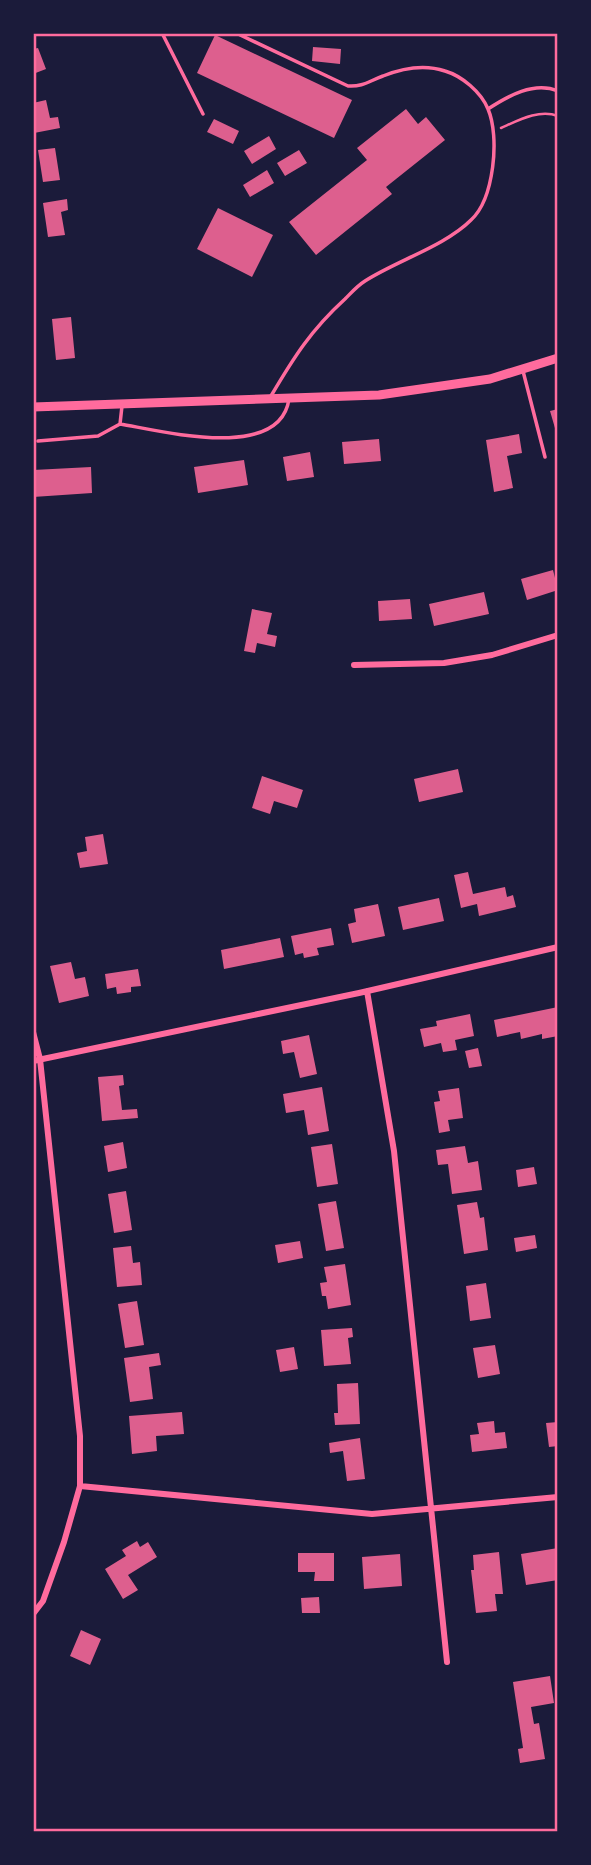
<svg xmlns="http://www.w3.org/2000/svg" width="591" height="1865" font-family="Helvetica,sans-serif">
  <rect width="100%" height="100%" fill="#1b1b3a"/>
  <path fill="#dd5f8e" d="M215,35L352,100L334,138L197,73Z
    M313,47L341,49L340,64L312,61Z
    M38,48L46,69L33,74V49Z
    M46,100L50,118L58,117L60,128L34,133L33,103Z
    M406,109L418,124L426,117L445,140L386,187L392,194L316,255L289,222L367,160L357,148Z
    M214,119L239,131L233,144L207,132Z
    M269,136L276,149L252,164L244,151Z
    M55,148L60,180L43,182L38,150Z
    M299,150L307,163L285,176L277,163Z
    M267,170L274,183L250,197L243,185Z
    M67,199L68,210L61,212L65,235L48,237L43,203Z
    M218,208L273,235L252,277L197,249Z
    M71,317L75,358L56,360L52,319Z
    M558,409V435H557L550,411Z
    M519,434L522,453L507,456L513,488L494,492L486,440Z
    M379,439L381,461L344,464L342,442Z
    M310,452L314,477L287,481L283,457Z
    M244,460L248,485L198,493L194,467Z
    M91,467L92,493L33,497V470Z
    M553,570L558,590L527,600L521,579Z
    M484,592L489,614L434,626L429,604Z
    M410,599L412,619L379,621L378,601Z
    M252,609L272,613L267,634L277,636L275,647L257,643L255,653L244,651Z
    M458,769L463,792L419,802L414,779Z
    M262,776L303,790L297,808L274,801L270,814L252,808Z
    M103,834L108,864L80,868L77,853L87,851L85,837Z
    M468,872L473,894L505,887L507,897L513,895L516,907L479,916L477,904L461,908L454,875Z
    M439,898L444,921L403,930L398,907Z
    M378,904L385,936L352,943L348,924L356,922L354,909Z
    M331,928L334,945L317,948L319,955L304,958L303,953L295,955L291,936Z
    M280,938L284,957L224,969L221,950Z
    M71,962L75,979L85,977L89,996L59,1003L50,966Z
    M138,969L141,986L131,987V992L117,994L116,987L107,989L105,974Z
    M558,1007V1036L542,1039V1034L521,1039L520,1032L497,1037L494,1020Z
    M470,1014L474,1036L455,1040L457,1050L443,1052L441,1043L424,1047L420,1029L437,1026L436,1021Z
    M309,1035L317,1074L300,1078L294,1052L283,1054L281,1041Z
    M478,1048L482,1066L469,1068L465,1051Z
    M123,1075L124,1085L119,1086L122,1110L137,1109L138,1118L102,1121L98,1077Z
    M322,1087L329,1131L308,1135L304,1110L286,1113L283,1094Z
    M459,1088L463,1118L448,1120L450,1131L439,1133L434,1102L440,1101L438,1091Z
    M123,1142L127,1168L108,1172L104,1146Z
    M332,1144L338,1184L317,1187L311,1147Z
    M465,1146L468,1163L478,1161L482,1190L452,1194L448,1164L438,1165L436,1150Z
    M534,1167L537,1184L518,1187L516,1170Z
    M126,1191L132,1230L114,1233L108,1194Z
    M336,1201L344,1248L326,1251L318,1204Z
    M477,1202L480,1218L484,1217L488,1250L464,1254L457,1205Z
    M535,1235L537,1248L516,1252L514,1238Z
    M300,1241L303,1258L278,1263L275,1245Z
    M131,1246L133,1263L140,1262L142,1285L117,1287L113,1248Z
    M345,1264L351,1305L328,1309L326,1296H322L320,1283L327,1282L324,1267Z
    M486,1283L491,1318L470,1321L466,1286Z
    M137,1301L144,1345L125,1348L118,1304Z
    M352,1328L353,1337L348,1338L351,1364L324,1366L321,1330Z
    M495,1345L500,1374L478,1378L473,1348Z
    M294,1347L298,1369L280,1372L276,1350Z
    M159,1353L161,1365L149,1367L153,1399L130,1402L124,1358Z
    M358,1383L360,1424L335,1425L334,1413H338L337,1384Z
    M182,1412L184,1434L156,1436L157,1451L132,1454L129,1416Z
    M494,1421L495,1433L505,1432L507,1448L472,1452L470,1435L479,1434L477,1423Z
    M558,1422V1446L549,1447L546,1423Z
    M360,1438L365,1479L347,1481L343,1451L330,1453L329,1443Z
    M137,1541L140,1547L148,1542L157,1557L128,1575L138,1590L123,1599L105,1569L126,1556L122,1550Z
    M558,1548V1580L526,1585L521,1554Z
    M499,1552L503,1594H495L497,1611L476,1613L471,1570H474L473,1555Z
    M298,1553H334V1581H314L315,1572H298Z
    M400,1554L402,1586L364,1589L362,1557Z
    M319,1597L320,1613H302L301,1598Z
    M81,1630L101,1639L90,1665L70,1656Z
    M550,1676L554,1703L531,1707L534,1724L539,1723L545,1759L520,1763L518,1749L523,1748L513,1682Z"/>
  <g fill="none" stroke-linecap="round" stroke-linejoin="round">
    <path stroke="#ff6b9d" stroke-width="2.5" d="M501,128C519,120 539,109 558,116"/>
    <path stroke="#ff6b9d" stroke-width="3.5" d="M162,33L203,114
      M236,33L348,86C363,87 369,81 383,76C403,68 424,64 445,71C462,76 481,92 488,109C500,137 494,199 471,220C445,246 396,261 365,281C357,286 351,293 345,299C311,330 294,357 271,396
      M488,109C508,96 534,81 558,91
      M523,371L545,457
      M120,424C162,431 280,462 289,399
      M38,441L98,436L120,424L122,406"/>
    <path stroke="#ff6b9d" stroke-width="6" d="M354,665L444,663L492,655L558,635
      M367,991L394,1151L447,1662
      M33,1032L40,1059L80,1436V1486L64,1542L43,1601L33,1614
      M33,1061L359,993L558,947
      M80,1486L372,1514L558,1497"/>
    <path stroke="#ff6b9d" stroke-width="9" d="M33,407L379,395L490,379L558,358"/>
  </g>
  <rect width="591" height="1865" fill="none" stroke="#1b1b3a" stroke-width="70"/>
  <rect x="35" y="35" width="521" height="1795" fill="none" stroke="#ff6b9d" stroke-width="2.5"/>
</svg>
